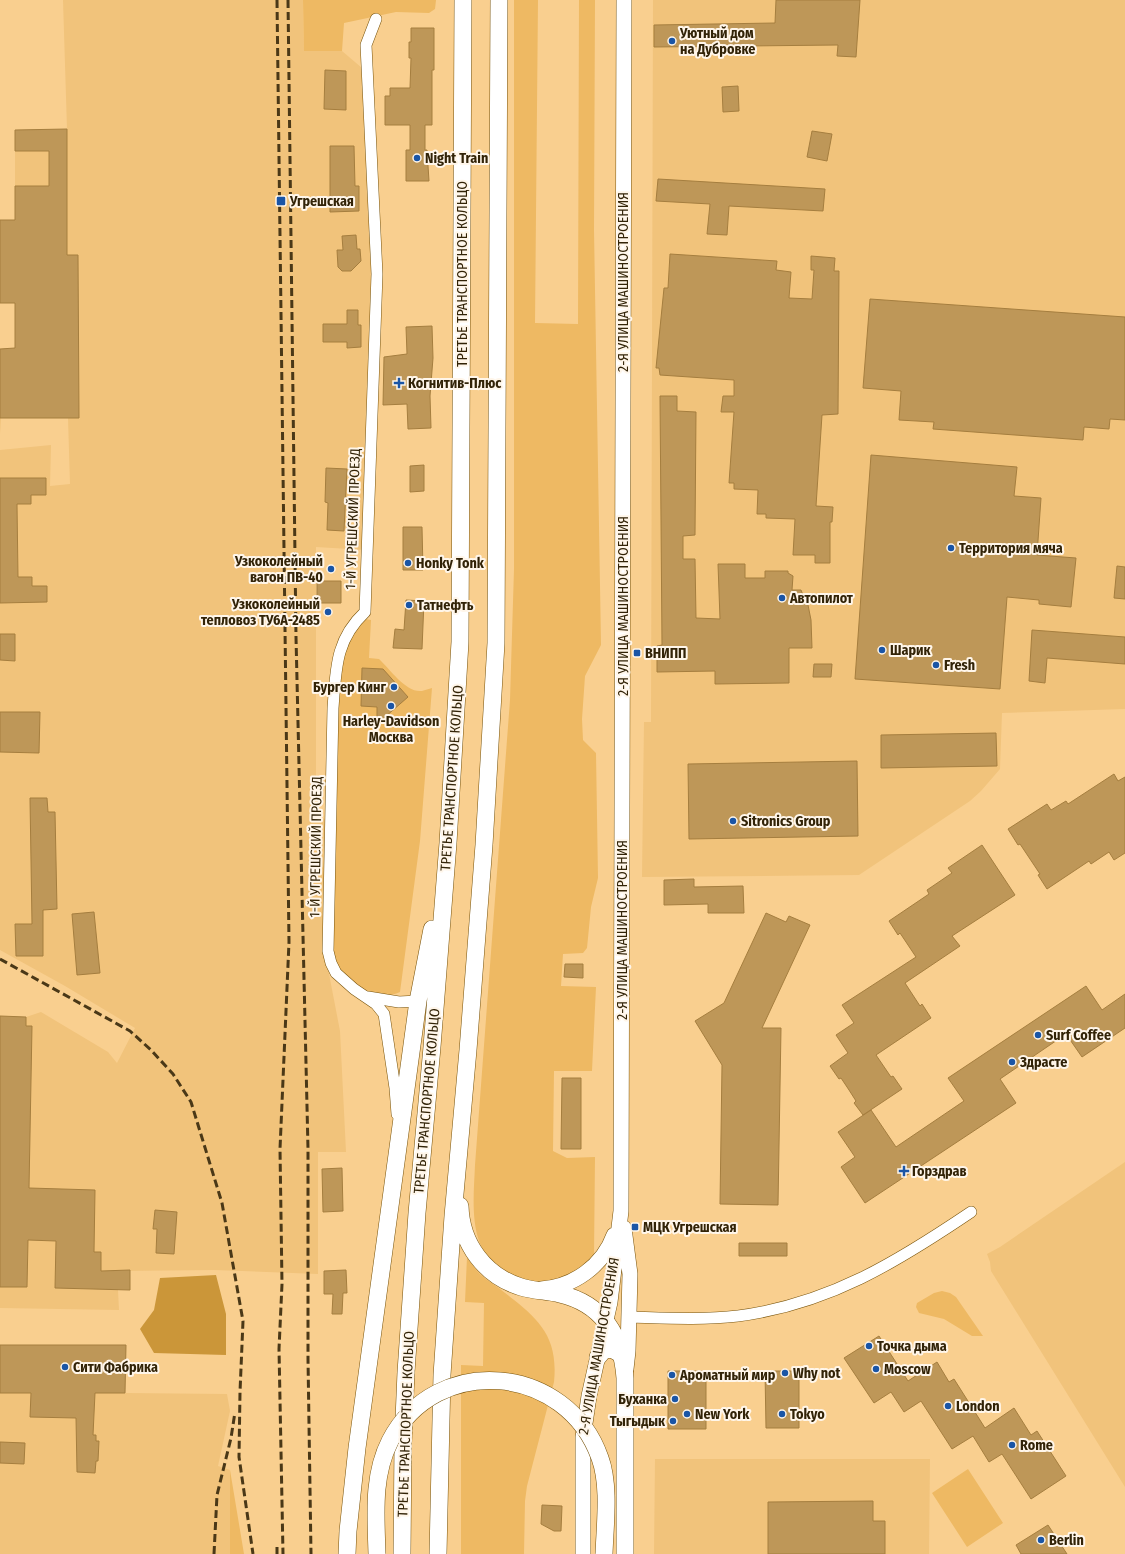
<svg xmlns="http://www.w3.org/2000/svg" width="1125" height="1554" font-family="'Fira Sans Condensed',sans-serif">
  <rect width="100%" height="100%" fill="#f9cf8f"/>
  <path fill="#f1c37b" d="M63,0H303L304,51H342L362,68L371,271L366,550L316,547V813L327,821L325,953L340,1031L346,1152H318V1274L214,1270L117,1271L119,1310L0,1308V1016L26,1017L41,1012L108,1052L117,1063L135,1028L65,986L0,950V450L51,445L50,486L70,484L68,418H1L0,434V349L15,348V130L67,129Z
    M653,0H1125V709L1002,713L1000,769L981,791L970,801L859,875L642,877L644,722H651Z
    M1125,1162V1487L991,1271L990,1262L987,1254L1000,1247Z
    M0,1345H126L125,1393L227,1394L230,1411L218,1466L230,1470V1554H0Z
    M655,1459H930L929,1554H654Z"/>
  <path fill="#eeb963" d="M303,0H436L435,9L429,13L396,12L344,23L342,51H304Z
    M514,0H538L535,323L578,324L579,0H595L594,230L601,645L585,676L582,719L583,740L596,753L598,878L591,907L587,948L583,953L563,954L561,986L596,987L592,1071H554L553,1151L567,1158L595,1157L594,1255C590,1260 585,1267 579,1270C569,1277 548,1284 535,1283C523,1282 511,1276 502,1269C492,1263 483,1252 479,1241C471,1217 474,1190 475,1165L510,700L514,569Z
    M365,619L371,620L369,658L379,659C390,669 406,693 422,691C425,690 429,689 432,688L420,841L400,992C381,1001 361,990 347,977C344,974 340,971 338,968C335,962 334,956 333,949L338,706L340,672L346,644Z
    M467,1257C471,1263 475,1269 480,1274C486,1280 494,1284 500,1289C535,1316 559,1333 554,1382L527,1486L525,1501L524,1554H461V1365L483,1366L484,1303L465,1302Z
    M942,1291L950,1293L956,1297L983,1336H972L944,1319L919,1313L916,1307L917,1303L934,1293Z
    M968,1469L1003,1523L967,1547L932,1493Z
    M230,1470L244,1554H230Z"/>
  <path fill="#cb9639" d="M216,1275L226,1314V1355L154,1353L140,1329L154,1310L160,1278Z"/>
  <path fill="#be9758" stroke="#a57e3f" d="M776,0H860L856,57L837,56L838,45L654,47V25L775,23Z
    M411,28H434V70H432V125H425V150H427L429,181H406V150H410V125H385V96H390V88H410L411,58H409V42H411Z
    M325,70L346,71V110L324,109Z
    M738,86L739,111L723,112L722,87Z
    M67,129V255H78L79,418H0V349L15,348V303H0V220H15V186H49V151H15V130Z
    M812,131L832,134L827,161L807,157Z
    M330,146H354L355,186H359V211L330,212Z
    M658,179L825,189L823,211L729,206L727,235L707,234L710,204L656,201Z
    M356,235L357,249H360L361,261L351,271H342L338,267L337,250H343L342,236Z
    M670,254L777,261L776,270L791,272L789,298L812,299L814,270H811V256L835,258L834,271H839L838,414L822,415L816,506L833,507L832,522H830V563H815V555H793L795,519L766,518V514H757L758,490L734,489V483H729L734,412H721L723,396H734V380L660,375L659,368H656L664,288H668Z
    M870,299L1125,317V420L1110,419L1109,429L1084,427L1083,440L933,429L934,422L899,420L901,391L863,388Z
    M347,310H358V325H361V347L347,348V342H323V324H347Z
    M432,326L433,358L430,396L431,428L408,429L407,404L383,405L384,357L407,354L406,327Z
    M660,396H677V411L696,412L695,535L683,536V559H695L696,618L720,619L718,564H745V578H765V571H788V573L793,576L792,590H801L803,595H806L811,620L812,648H789V683L715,684V671L657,672V646L662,645Z
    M871,455L1017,467L1014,496L1041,498L1037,555L1076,558L1071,607L1039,604V600L1007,597L1000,689L855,679Z
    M424,465V491L410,492V466Z
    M326,468L347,469L344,531L327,530L328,503L325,502Z
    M0,478H46V495H31V504H17L18,577H32V586H47V602L0,603Z
    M403,527H422L423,570H403Z
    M1117,566L1125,567V599L1114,598Z
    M317,581H341V603H317Z
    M406,600L424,601L422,649L393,648L395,629L404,630Z
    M1032,630L1125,637V664L1047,658L1045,683L1029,681Z
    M0,634H15V661L0,660Z
    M814,664H832L831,677H813Z
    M362,668L383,669L408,697L377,724V707L361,706Z
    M0,712H40L39,753L0,752Z
    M996,733L997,766L881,768V735Z
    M857,761L858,836L689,839L688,764Z
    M1114,774L1118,781L1125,777V853L1114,860L1109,852L1091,864L1089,861L1047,889L1038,875L1040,874L1020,844L1018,845L1008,829L1047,804L1051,810L1066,801L1068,804Z
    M30,798H47L48,812H55L57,909L43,910V956H16L15,924H32Z
    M982,845L1015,895L952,936L960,946L905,983L920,1006L922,1004L931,1018L876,1055L891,1077L893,1076L902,1089L863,1115L854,1103L856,1101L849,1090L841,1078L839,1079L830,1066L848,1053L836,1035L854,1023L842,1005L916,957L900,933L898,935L889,921L929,894L927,890L952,873L948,868Z
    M694,879V887L743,886L744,913H708V904L664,905V880Z
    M94,912L100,973L77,975L72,914Z
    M766,913L786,922L789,916L810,925L762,1028H781L778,1205L720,1204L722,1065L695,1021L724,1003Z
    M565,964H583V978L564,977Z
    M1086,986L1102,1010L1125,994V1028L1082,1057L1066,1034L1000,1079L1016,1103L865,1203L841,1167L855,1157L838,1132L871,1110L896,1147L964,1101L948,1078Z
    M0,1016L26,1017V1026H32L29,1188L95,1190L94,1252H101V1271L130,1270V1290L55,1288L56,1241L28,1240L27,1287H0Z
    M562,1078H581V1149H561Z
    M342,1168L343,1211L323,1212L322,1169Z
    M155,1210L177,1212L174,1254L156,1253L157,1229H153Z
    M739,1243H787V1256H739Z
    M346,1270L347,1293H343L342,1314H332L333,1294H324V1271Z
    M879,1336L908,1381L937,1362L949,1382L954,1379L985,1428L1014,1408L1031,1435L1037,1431L1066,1476L1031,1499L1002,1454L989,1462L973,1436L952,1449L921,1401L904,1412L891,1392L874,1403L844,1358Z
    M0,1345H126L125,1393H95L93,1435H96V1441H99L98,1461H96L95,1473L77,1472L76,1418L30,1417L31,1393H0Z
    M668,1371H706V1429H668Z
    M765,1371H799V1428H766Z
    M0,1442L25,1443L24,1464L0,1463Z
    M873,1501V1521H885V1554H768V1502Z
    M542,1505L562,1506L561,1531H554L541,1524Z
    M1048,1525L1067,1554H1021L1016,1545Z"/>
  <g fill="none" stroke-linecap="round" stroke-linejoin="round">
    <g stroke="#775209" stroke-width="12">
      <path id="minor" d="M376,19L366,45L377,274L365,612C335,640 336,670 333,708L328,951L331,963L336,973L354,989L376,1004L384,1014L395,1088L397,1114
        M368,997L399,1002L418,1001
        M629,1317C666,1318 702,1320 738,1316C829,1304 897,1262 971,1212"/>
    </g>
    <g stroke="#775209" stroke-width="16">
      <path id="secondary" d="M624,1228L630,1274L628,1351L626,1369
        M541,1289C573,1287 603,1266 614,1235
        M583,1554V1437L589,1396L610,1302L621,1211L624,0"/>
    </g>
    <g stroke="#775209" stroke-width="18">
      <path id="primary" d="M460,1206C461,1244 485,1276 521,1287C534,1291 548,1291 560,1294C603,1304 622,1336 625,1378V1554
        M598,1357L604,1350L612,1349L622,1355
        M347,1554L348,1531L357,1448L418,1001L432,929
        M402,1554L403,1443L406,1372L417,1213L432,1047L448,843L460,642L463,0
        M438,1554L442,1375L453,1216L468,1050L484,845L496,643L499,0"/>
    </g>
    <use href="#minor" stroke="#fff" stroke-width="11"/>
    <use href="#secondary" stroke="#fff" stroke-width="15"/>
    <use href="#primary" stroke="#fff" stroke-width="17"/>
    <path stroke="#4a3817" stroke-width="3" stroke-dasharray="8 4" stroke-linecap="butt" d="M277,0L289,942L280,1149L282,1284L279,1349L283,1554
      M288,0L296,637L308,1149V1359L311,1554
      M0,959L130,1031L151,1050L173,1074L191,1102L222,1203L243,1321L240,1392L239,1457L253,1554
      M214,1554L217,1495L231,1438L235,1412
      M277,1554V1547"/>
    <g stroke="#775209" stroke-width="18" stroke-linecap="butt">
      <path id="primary-bridge" d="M377,1554C376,1516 372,1476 390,1441C436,1352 567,1364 600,1458C610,1485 605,1525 604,1554"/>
    </g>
    <use href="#primary-bridge" stroke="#fff" stroke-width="17"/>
  </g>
  <g fill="#1a55a6" stroke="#fff6ea" stroke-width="1.5">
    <circle cx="672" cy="41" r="4"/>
    <circle cx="417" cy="158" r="4"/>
    <rect x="276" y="196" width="10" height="10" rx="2"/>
    <path d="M397 377h4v4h4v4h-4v4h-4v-4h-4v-4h4z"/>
    <circle cx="951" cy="548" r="4"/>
    <circle cx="408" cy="563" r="4"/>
    <circle cx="331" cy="569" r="4"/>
    <circle cx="782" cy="598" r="4"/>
    <circle cx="409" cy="605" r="4"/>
    <circle cx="328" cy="612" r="4"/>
    <circle cx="882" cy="650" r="4"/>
    <rect x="633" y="649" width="8" height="8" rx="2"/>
    <circle cx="936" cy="665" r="4"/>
    <circle cx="394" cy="687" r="4"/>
    <circle cx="391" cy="706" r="4"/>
    <circle cx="733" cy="821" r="4"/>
    <circle cx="1038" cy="1035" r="4"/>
    <circle cx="1012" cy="1062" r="4"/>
    <path d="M902 1165h4v4h4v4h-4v4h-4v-4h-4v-4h4z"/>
    <rect x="631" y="1223" width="8" height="8" rx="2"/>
    <circle cx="869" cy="1346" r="4"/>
    <circle cx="65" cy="1367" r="4"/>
    <circle cx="876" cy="1369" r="4"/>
    <circle cx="785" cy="1373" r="4"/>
    <circle cx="672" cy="1375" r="4"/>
    <circle cx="675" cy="1399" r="4"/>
    <circle cx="948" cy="1406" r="4"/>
    <circle cx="687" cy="1414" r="4"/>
    <circle cx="782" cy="1414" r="4"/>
    <circle cx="673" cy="1421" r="4"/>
    <circle cx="1012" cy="1445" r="4"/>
    <circle cx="1041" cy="1540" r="4"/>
  </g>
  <g text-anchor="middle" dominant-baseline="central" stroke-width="4" stroke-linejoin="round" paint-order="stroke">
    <g font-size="14" font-weight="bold" fill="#322307" stroke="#fff6ea" text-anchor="start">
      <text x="680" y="33">Уютный дом<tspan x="680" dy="16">на Дубровке</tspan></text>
      <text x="425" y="158">Night Train</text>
      <text x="290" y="201">Угрешская</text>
      <text x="408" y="383">Когнитив-Плюс</text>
      <text x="959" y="548">Территория мяча</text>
      <text x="323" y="561" text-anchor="end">Узкоколейный<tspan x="323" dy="16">вагон ПВ-40</tspan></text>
      <text x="416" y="563">Honky Tonk</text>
      <text x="790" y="598">Автопилот</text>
      <text x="320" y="604" text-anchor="end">Узкоколейный<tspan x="320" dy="16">тепловоз ТУ6А-2485</tspan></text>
      <text x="417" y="605">Татнефть</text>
      <text x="890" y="650">Шарик</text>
      <text x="645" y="653">ВНИПП</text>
      <text x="944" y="665">Fresh</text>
      <text x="386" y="687" text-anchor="end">Бургер Кинг</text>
      <text x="391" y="721" text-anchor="middle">Harley-Davidson<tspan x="391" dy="16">Москва</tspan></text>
      <text x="741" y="821">Sitronics Group</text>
      <text x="1046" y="1035">Surf Coffee</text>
      <text x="1020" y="1062">Здрасте</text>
      <text x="912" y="1171">Горздрав</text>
      <text x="643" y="1227">МЦК Угрешская</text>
      <text x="877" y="1346">Точка дыма</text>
      <text x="73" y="1367">Сити Фабрика</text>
      <text x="884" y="1369">Moscow</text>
      <text x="793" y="1373">Why not</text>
      <text x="680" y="1375">Ароматный мир</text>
      <text x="667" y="1399" text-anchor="end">Буханка</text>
      <text x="956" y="1406">London</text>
      <text x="695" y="1414">New York</text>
      <text x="790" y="1414">Tokyo</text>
      <text x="665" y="1421" text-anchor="end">Тыгыдык</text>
      <text x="1020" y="1445">Rome</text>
      <text x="1049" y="1540">Berlin</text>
    </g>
    <g font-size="14" fill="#322307" stroke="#fff6ea">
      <text transform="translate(462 274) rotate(-90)">ТРЕТЬЕ ТРАНСПОРТНОЕ КОЛЬЦО</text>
      <text transform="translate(623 282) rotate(-90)">2-Я УЛИЦА МАШИНОСТРОЕНИЯ</text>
      <text transform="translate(353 519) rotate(-88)">1-Й УГРЕШСКИЙ ПРОЕЗД</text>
      <text transform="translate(623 606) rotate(-90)">2-Я УЛИЦА МАШИНОСТРОЕНИЯ</text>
      <text transform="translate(452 778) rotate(-86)">ТРЕТЬЕ ТРАНСПОРТНОЕ КОЛЬЦО</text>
      <text transform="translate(316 847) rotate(-89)">1-Й УГРЕШСКИЙ ПРОЕЗД</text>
      <text transform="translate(622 930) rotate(-90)">2-Я УЛИЦА МАШИНОСТРОЕНИЯ</text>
      <text transform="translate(427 1101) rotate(-85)">ТРЕТЬЕ ТРАНСПОРТНОЕ КОЛЬЦО</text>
      <text transform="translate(599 1346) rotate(-80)">2-Я УЛИЦА МАШИНОСТРОЕНИЯ</text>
      <text transform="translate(406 1424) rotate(-88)">ТРЕТЬЕ ТРАНСПОРТНОЕ КОЛЬЦО</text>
    </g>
  </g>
</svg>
